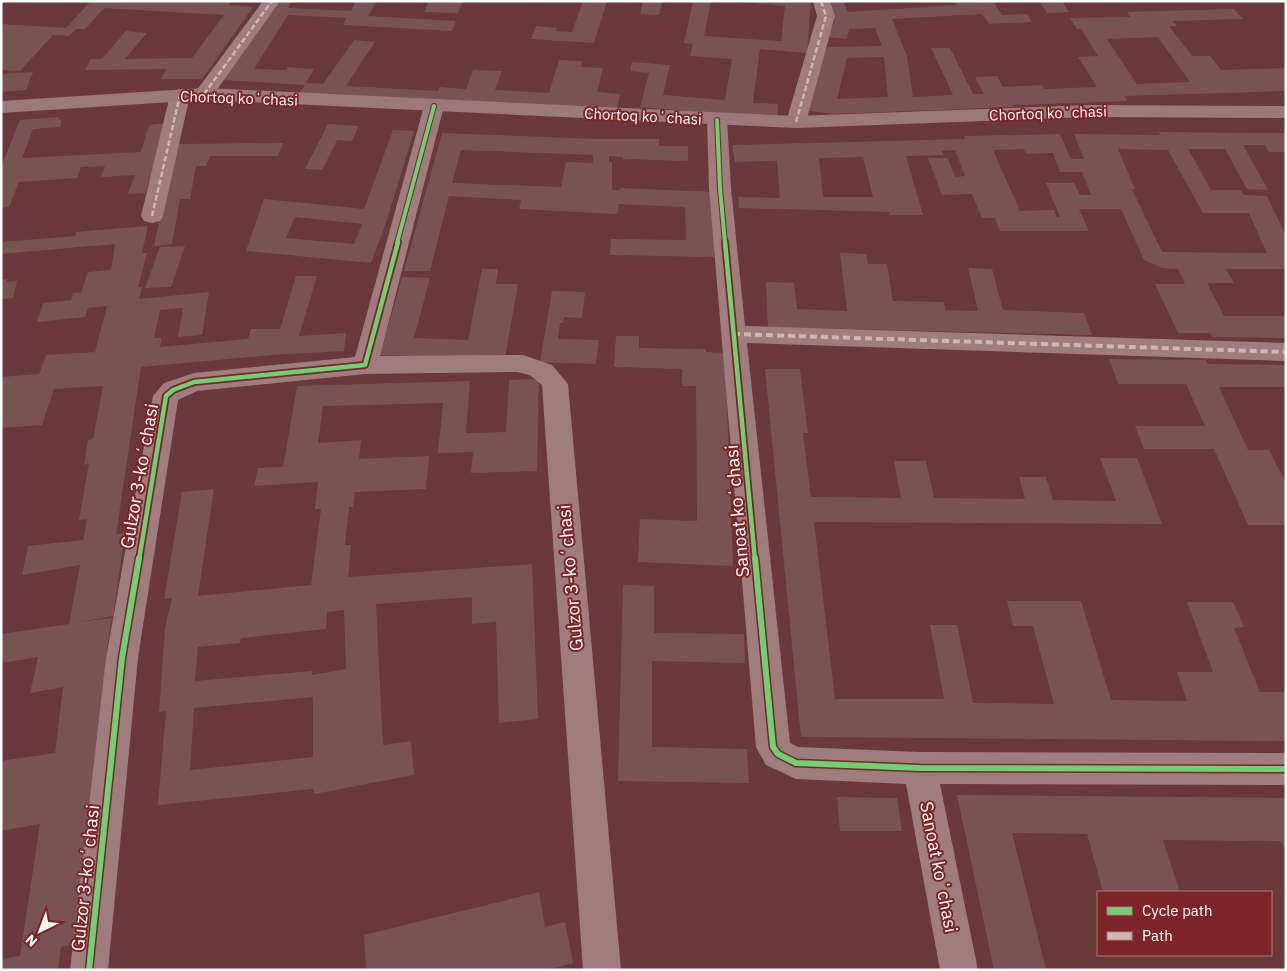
<svg xmlns="http://www.w3.org/2000/svg" width="1287" height="971" font-family="'IBM Plex Sans',sans-serif">
  <rect width="100%" height="100%" fill="#68383a"/>
  <path fill="#795354" fill-rule="evenodd" d="M91,1H232L229,5L253,7L202,79H161L166,69L85,70L91,59H102L126,31L147,33L125,59L192,58L224,15L104,8L85,29H76L69,36L53,35L20,71L1,70V37L4,35L1,34V24L66,28Z
    M275,1H292L288,8L351,11L356,1H377L368,16L456,21L452,31L343,25L346,18L288,15L254,69L286,70L288,67L314,69L306,83L323,84L354,40L375,42L346,86L438,91L440,87L466,89L473,70L502,71L495,90L549,93L559,60L582,61L581,67L603,68L597,92L620,94L617,109L435,99L434,102L299,94L305,85L223,80Z
    M429,1H463L458,13L424,12Z
    M583,1H607L594,43L531,39L536,26L557,28L556,31L572,32Z
    M643,1H662L659,15L640,14Z
    M693,1H711L704,36L781,41L785,6L733,1H811L807,53L760,49L753,103L778,104L777,118L640,107L649,73L630,71L632,62L670,65L663,95L725,100L732,59L690,56L693,44L684,43Z
    M827,1H843L848,12L957,5L954,1H993L1002,15L1027,14L1032,22L989,24L982,14L892,19L907,56L913,97L953,95L931,48H950L973,94H984L975,77L997,76L1003,87L1042,85L1044,89L1097,87L1078,57L1098,56L1081,29H1077L1070,18L1130,17L1127,12L1234,9L1243,19L1173,21L1177,26H1169L1192,56H1210L1221,70L1286,68V91L1124,96L1128,101L1013,105L1014,107L833,114L805,110L821,54L825,55L822,47L882,46L875,28L849,29L847,39L828,37L835,21ZM1158,37L1190,82L1137,84L1107,39ZM884,57L888,97L837,99L847,58Z
    M1039,1H1062L1069,12L1047,13Z
    M33,72L26,90L1,92V74Z
    M59,117L58,120L62,119L60,127L33,129L22,158L141,152L149,125L167,123L145,193L128,194L135,175L101,177L105,166L81,167L77,178L19,182L9,207L1,208V167L20,120Z
    M328,124L359,126L352,141L337,140L322,170L305,169Z
    M393,130L414,131L385,226L371,263L246,251L264,199L364,209ZM295,217L362,224L354,244L286,238Z
    M1159,132L1286,133V152H1269L1265,145H1243L1268,190L1247,189L1225,149H1188L1211,190H1241L1244,195L1267,196L1286,236V269H1226L1234,283H1207L1224,316H1286V338L1212,337L1210,333H1178L1155,284H1185L1178,269L1163,268L1144,260L1121,209H1079L1089,231H1000L995,218H982L972,194L942,195L928,158H948L955,177L965,176L955,150L942,151L944,155L906,156L923,215H889V212L739,208L738,197L780,198L777,161L735,162L732,145L965,139L964,136L1060,134L1071,159H1084L1074,134L1160,135ZM1024,149L1026,154L1053,153L1060,172H1082L1091,195H1080L1074,183H1046L1060,217H1057L1054,210L1020,211L993,150ZM1118,149L1168,150L1203,213H1249L1267,253L1162,252L1132,189H1135ZM863,157L873,197H823L819,158Z
    M442,133L594,139H659V146H688V161L623,159V157L609,156V162H612V190H620L621,188L714,192V257L610,255L611,239L686,240L685,207L619,204L617,214L519,209L521,200L449,196L430,271H404ZM461,150L593,155V163L566,162L561,187L452,183Z
    M283,143L278,156H210L206,166H196L190,199H180L172,244L154,246L175,144Z
    M148,226L142,253H147L138,287H142L139,299L209,292L202,335L178,337L183,308L160,310L154,338H162L160,347L248,339L251,329H280L296,276H317L299,336L346,333L344,351L272,355L141,367L116,535L125,532L113,616L79,622L112,618L107,647L96,783L76,944L61,947L58,970H1V959L20,956L40,824L1,831V761L55,753L63,687L30,693L38,657L1,663V634L69,624L80,565L22,575L28,546L83,540L87,519L79,520L89,463L84,465L88,440L93,439L103,386L54,389L42,425L1,428V377L39,374L46,355L95,352L107,306L88,308L85,317L37,322L43,303L71,300L73,293H81L88,272L111,270L115,244L1,254V242L75,236L76,232Z
    M185,246L171,287L145,288L160,247Z
    M840,253L866,254L868,264H887L893,301L944,302L945,310L978,311L968,268L992,269L1003,310L1084,313L1092,335L768,327L766,282L794,283L797,309L847,311Z
    M482,269H498L496,284H518L505,358L380,355L402,277L430,278L414,338L468,340Z
    M7,279V282L17,281L13,298L1,299V280Z
    M552,291L585,292L582,318L564,317L563,323H560L558,339L599,340L596,364L540,362Z
    M616,336H639V348L706,349V352L725,353L733,566L638,562L640,519L697,521L696,386H682V369L614,367Z
    M1109,359L1206,360L1208,364L1286,365V387H1219L1248,450H1269L1286,483V525H1248L1214,449H1144L1135,426H1205L1186,384H1118Z
    M765,369H800L808,433H803L811,497L901,498L894,461H926L934,498L1025,499L1019,477H1046L1053,500L1116,501L1100,458H1137L1162,524L814,522L835,699H944L930,625H957L973,703L1054,704L1033,626H1013L1007,601H1081L1111,700L1187,701L1177,672H1213L1187,602H1233L1244,627L1234,628L1260,692H1286V741L801,737Z
    M539,379L537,471L471,473L473,452L438,453L443,403L323,406L318,443L361,440L359,459L429,456L426,489L355,492L353,507H349L345,545H351L348,577L532,564L538,719L499,723L496,622L472,624V597L376,604L383,745L411,741L414,775L314,794L313,789L158,805L166,711L159,712L165,628L172,598L164,599L182,492L214,489L198,596L311,585L321,509H315L318,482L254,486L258,468L283,467L297,386L470,381L466,433L506,432L509,380ZM344,610L346,669L312,675V671L195,681L198,647L240,643L241,638L326,629L327,612ZM313,697V757L190,770L194,708Z
    M623,585L654,586V633L744,634L745,663L652,661V747L747,749L749,783L618,781Z
    M957,795L1286,798V852L1281,841L1163,840L1180,892H1103L1087,834L1012,833L1046,970H994Z
    M837,797L897,798L902,831H840Z
    M539,892L545,927L565,922L573,963L548,970H366L364,935Z"/>
  <g fill="none" stroke-linecap="round" stroke-linejoin="round">
    <path fill="#9f7c7e" fill-rule="evenodd" d="M263,1H280L211,98L204,100L197,98L194,94Z
      M813,1H830L835,16L806,122L803,126L796,128L789,126L786,122L817,16Z
      M180,89L187,91L190,95L163,216L160,221L152,223L144,221L141,216L170,95L173,91Z
      M434,100L441,102L444,106L380,356L523,355L552,365L568,384L621,970H583L542,385L530,375L517,372L365,374L197,391L178,400L138,658L108,970H70L106,658L153,396L164,383L194,373L355,357L424,106L427,102Z
      M717,114L724,116L727,120L731,188L745,326L1286,343V361L747,343L790,743L798,747L920,752L1286,753V785L940,784L978,970H940L906,784L796,779L766,765L756,747L709,188L707,120L710,116Z"/>
    <path fill="#9b797a" fill-rule="evenodd" d="M204,88L796,116L1090,105L1286,106V118L1090,117L796,128L204,100L1,113V101Z"/>
    <path stroke="#d1b7ad" stroke-width="2.5" stroke-dasharray="5.5 2.5" stroke-linecap="butt" d="M204,94L272,1
      M796,122L826,16L821,1
      M152,216L180,95"/>
    <path stroke="#d1b7ad" stroke-width="4" stroke-dasharray="7 4" stroke-linecap="butt" d="M733,334L1286,352"/>
    <g stroke="#7c2427" stroke-width="6">
      <path id="cycleway-far2" d="M717,120L720,188L725,243
        M397,243L434,106"/>
    </g>
    <g stroke="#7c2427" stroke-width="8">
      <path id="cycleway-far1" d="M725,242L755,560
        M139,560L166,396L173,390L194,382L365,365L398,242"/>
    </g>
    <g stroke="#7c2427" stroke-width="9">
      <path id="cycleway" d="M755,558L773,747L778,754L796,763L920,768L1286,769
        M89,970L122,658L139,558"/>
    </g>
    <use href="#cycleway-far2" stroke="#6cd273" stroke-width="4"/>
    <use href="#cycleway-far1" stroke="#6cd273" stroke-width="4.5"/>
    <use href="#cycleway" stroke="#6cd273" stroke-width="6"/>
  </g>
  <g text-anchor="middle" dominant-baseline="central" stroke-width="4" stroke-linejoin="round" paint-order="stroke">
    <g font-size="15" fill="#fff" stroke="#7c2427">
      <text transform="translate(239 98) rotate(2)">Chortoq koʻchasi</text>
      <text transform="translate(1048 113) rotate(-2)">Chortoq koʻchasi</text>
      <text transform="translate(643 116) rotate(3)">Chortoq koʻchasi</text>
    </g>
    <g font-size="18" fill="#fff" stroke="#7c2427">
      <text transform="translate(139 476) rotate(-80)">Gulzor 3-koʻchasi</text>
      <text transform="translate(737 511) rotate(-95)">Sanoat koʻchasi</text>
      <text transform="translate(570 578) rotate(-95)">Gulzor 3-koʻchasi</text>
      <text transform="translate(939 867) rotate(79)">Sanoat koʻchasi</text>
      <text transform="translate(85 878) rotate(-84)">Gulzor 3-koʻchasi</text>
    </g>
  </g>
  <rect width="1287" height="971" fill="none" stroke="#ffffff" stroke-width="5"/>
  <rect x="1097" y="891" width="175" height="65" fill="#7c2427" stroke="#b07c7d"/>
  <rect x="1107" y="907" width="25" height="8" fill="#6cd273" stroke="#b07c7d"/>
  <text x="1142" y="916" font-size="15" fill="#ffffff">Cycle path</text>
  <rect x="1107" y="932" width="25" height="8" fill="#d1b7ad" stroke="#b07c7d"/>
  <text x="1142" y="941" font-size="15" fill="#ffffff">Path</text>
  <g transform="translate(40 931) rotate(222)" stroke="#7c2427" stroke-width="4" paint-order="stroke">
  <path d="M0-4L9 19L0 12L-9 19Z" fill="#ffffff"/>
  <text y="-8" font-size="14" font-weight="bold" text-anchor="middle" fill="#ffffff">N</text>
  </g>
</svg>
